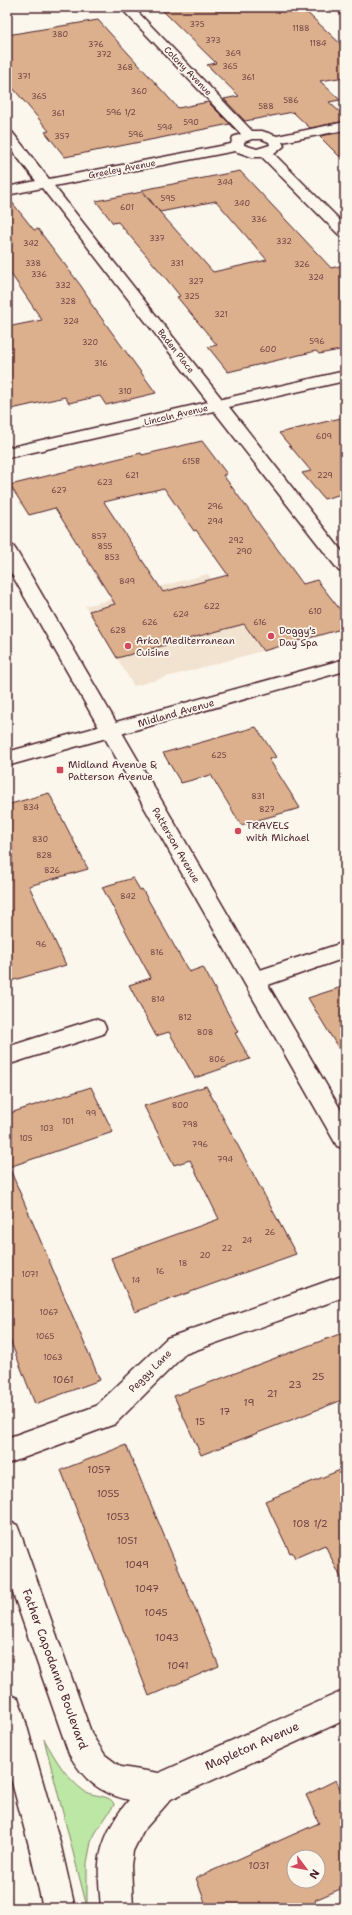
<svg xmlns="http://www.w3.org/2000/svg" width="352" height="1915" font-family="'Shantell Sans',sans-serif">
  <rect width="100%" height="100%" fill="#fbf7ec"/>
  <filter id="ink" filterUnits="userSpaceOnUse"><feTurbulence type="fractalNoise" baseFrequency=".025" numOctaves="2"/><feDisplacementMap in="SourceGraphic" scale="8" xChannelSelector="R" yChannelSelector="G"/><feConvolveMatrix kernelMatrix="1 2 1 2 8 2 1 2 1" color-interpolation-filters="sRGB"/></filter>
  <g filter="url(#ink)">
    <path fill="#f2e2d0" d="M208,574L262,651L134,686L85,606Z"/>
    <path fill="#bce7a4" stroke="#838368" d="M44,1739C55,1758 65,1777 84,1791C92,1797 112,1794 114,1805L96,1832L91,1842L87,1863V1907Z"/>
    <path fill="#dcb08d" stroke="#4a1f2b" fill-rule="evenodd" d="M159,7H301L345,48V77L320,81L340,100L329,102L345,117V121L310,128L293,112L245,121L224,99L239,96L207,65L216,63Z
      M98,20L178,108L208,102L230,124L65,157L45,132L49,131L7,81V35Z
      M345,132V162L319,136Z
      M240,171L331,268L345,265V349L319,354L316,351L228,372L208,347L217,345L177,297L180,296L168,281L118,222L113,223L96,201L142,192L213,272L267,260L216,201L160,212L142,190Z
      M7,196L34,230L38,229L81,286L91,301H89L156,393L106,405L100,396L69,403L65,397L7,410V327L42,320L7,268Z
      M345,417V493L324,499L302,473L311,471L279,433Z
      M202,441L227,474L223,475L303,584L317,580L345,616V628L263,651L244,624L117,658L89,611L115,604L55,508L29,515L10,485L141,453L142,455ZM164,488L194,531L196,530L228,575L163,592L104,502Z
      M256,727L276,757L269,759L300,808L241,825L211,775L181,783L163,753Z
      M49,793L88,869L29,886L66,965L7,982V805Z
      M133,878L140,890L142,889L189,972L203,967L238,1032L235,1033L250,1059L195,1078L169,1032L156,1036L129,985L151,978L102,887Z
      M345,986V1059L308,998Z
      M206,1086L296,1254L135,1312L111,1258L219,1219L190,1160L174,1165L144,1106Z
      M91,1087L113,1132L9,1167L100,1380L35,1404L7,1332V1114Z
      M345,1332V1399L201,1455L174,1396Z
      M126,1445L219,1666L149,1696L61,1470Z
      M345,1468V1586L325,1545L295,1558L292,1552L290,1553L265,1501Z
      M336,1780L345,1799V1887L315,1900L319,1908H207L196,1878L319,1823L306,1795ZM294,1857H318V1881H294Z"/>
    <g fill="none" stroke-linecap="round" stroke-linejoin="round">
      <g stroke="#4a1f2b" stroke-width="3">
        <path id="street" d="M120,7H133L252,131H262L277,136L345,122V130L282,142L284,146L274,154L345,225V237L340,236L262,157H252L235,151L54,186L222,399L345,371V381L229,407L345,555V572L339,571L214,411L7,458V448L208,402L42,188L7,195V187L36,181L7,144V131L12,132L49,179L231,144L233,137L241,134ZM252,139H262L269,142L270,145L257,149L244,145V142Z
          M335,7H345V14L341,13Z
          M7,545L13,546L16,550L260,970L345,942V958L268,985L345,1117V1149L337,1146L7,566Z
          M95,1019L103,1022L106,1028L103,1034L7,1065V1047Z
          M345,1275V1297L185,1354L115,1424L7,1464V1438L96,1406L167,1338Z
          M7,1521L17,1525L21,1535L92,1735L105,1755L121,1767L159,1773L345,1690V1720L171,1799L143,1831L133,1851L131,1865L133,1908H101C100,1894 98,1878 99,1864C101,1842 114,1817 129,1800C99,1793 84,1780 69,1754L7,1576Z"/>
      </g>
      <g stroke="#4a1f2b" stroke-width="3">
        <path id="secondary" d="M345,659V671L7,766V752Z
          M7,1694L18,1698L22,1709L60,1842L75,1908H43L28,1842L7,1764Z"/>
      </g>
      <use href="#street" fill="#fbf7ec" fill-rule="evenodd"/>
      <use href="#secondary" fill="#fbf7ec" fill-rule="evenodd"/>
    </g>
  </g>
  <g fill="#d1495b" stroke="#fbf7ec" stroke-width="1.5">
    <circle cx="271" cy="636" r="4"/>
    <circle cx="128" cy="646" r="4"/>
    <rect x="56" y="766" width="8" height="8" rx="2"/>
    <circle cx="238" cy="831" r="4"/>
  </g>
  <g text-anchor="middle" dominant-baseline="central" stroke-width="3.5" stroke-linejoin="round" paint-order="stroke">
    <g font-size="8" fill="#6e4344">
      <text x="197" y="24">375</text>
      <text x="301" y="28">1188</text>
      <text x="60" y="34">380</text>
      <text x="213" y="40">373</text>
      <text x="318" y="43">1184</text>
      <text x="96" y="44">376</text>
      <text x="233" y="53">369</text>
      <text x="104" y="54">372</text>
      <text x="230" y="66">365</text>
      <text x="125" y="67">368</text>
      <text x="24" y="76">371</text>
      <text x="248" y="77">361</text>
      <text x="139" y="91">360</text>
      <text x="39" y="96">365</text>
      <text x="291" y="100">586</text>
      <text x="266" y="106">588</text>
      <text x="121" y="112">596 1/2</text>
      <text x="58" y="113">361</text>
      <text x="191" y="122">590</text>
      <text x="165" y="127">594</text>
      <text x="136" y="134">596</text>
      <text x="62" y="136">357</text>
      <text x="225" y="182">344</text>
      <text x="168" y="198">595</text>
      <text x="242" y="203">340</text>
      <text x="127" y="207">601</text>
      <text x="259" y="219">336</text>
      <text x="157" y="238">337</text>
      <text x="284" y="241">332</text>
      <text x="31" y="243">342</text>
      <text x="33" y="263">338</text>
      <text x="177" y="263">331</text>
      <text x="302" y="264">326</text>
      <text x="39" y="274">336</text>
      <text x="316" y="277">324</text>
      <text x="196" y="281">327</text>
      <text x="63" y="285">332</text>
      <text x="192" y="296">325</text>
      <text x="68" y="301">328</text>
      <text x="221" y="314">321</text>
      <text x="71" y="321">324</text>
      <text x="317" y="341">596</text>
      <text x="90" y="342">320</text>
      <text x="268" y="349">600</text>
      <text x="101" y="363">316</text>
      <text x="125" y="391">310</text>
      <text x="324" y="436">609</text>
      <text x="191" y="461">615B</text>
      <text x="132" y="475">621</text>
      <text x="325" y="475">229</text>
      <text x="105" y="482">623</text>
      <text x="59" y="490">627</text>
      <text x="215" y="506">296</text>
      <text x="215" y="521">294</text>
      <text x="99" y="536">857</text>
      <text x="236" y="540">292</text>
      <text x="105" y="546">855</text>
      <text x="244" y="551">290</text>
      <text x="112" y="557">853</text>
      <text x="127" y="581">849</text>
      <text x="212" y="606">622</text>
      <text x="315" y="611">610</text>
      <text x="181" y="614">624</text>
      <text x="150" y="622">626</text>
      <text x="260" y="622">616</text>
      <text x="118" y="630">628</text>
      <text x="219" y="755">625</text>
      <text x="258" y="796">831</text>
      <text x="31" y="807">834</text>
      <text x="267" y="809">827</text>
      <text x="40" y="839">830</text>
      <text x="44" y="855">828</text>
      <text x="52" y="870">826</text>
      <text x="128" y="896">842</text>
      <text x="41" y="944">96</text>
      <text x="157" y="952">816</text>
      <text x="158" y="999">814</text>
      <text x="185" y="1017">812</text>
      <text x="205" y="1032">808</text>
      <text x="217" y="1059">806</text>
      <text x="180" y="1105">800</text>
      <text x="91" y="1113">99</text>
      <text x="68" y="1121">101</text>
      <text x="190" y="1124">798</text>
      <text x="47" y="1128">103</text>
      <text x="26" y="1138">105</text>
      <text x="200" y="1144">796</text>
      <text x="225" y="1159">794</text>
      <text x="270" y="1232">26</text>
      <text x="247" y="1240">24</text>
      <text x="227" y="1248">22</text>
      <text x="205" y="1255">20</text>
      <text x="183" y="1263">18</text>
      <text x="160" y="1271">16</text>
      <text x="30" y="1274">1071</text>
      <text x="136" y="1280">14</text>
      <text x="49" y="1312">1067</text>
      <text x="45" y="1336">1065</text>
      <text x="53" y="1357">1063</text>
    </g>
    <g font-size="9" fill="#4a1f2b" stroke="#fbf7ec">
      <text transform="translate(188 71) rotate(46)">Colony Avenue</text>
      <text transform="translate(122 169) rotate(-11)">Greeley Avenue</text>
      <text transform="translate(176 351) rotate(52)">Baden Place</text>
      <text transform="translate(176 415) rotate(-13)">Lincoln Avenue</text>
    </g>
    <g font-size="10" fill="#4a1f2b" stroke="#fbf7ec" text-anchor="start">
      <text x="279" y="630">Doggy's<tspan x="279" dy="12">Day Spa</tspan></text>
      <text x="136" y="640">Arka Mediterranean<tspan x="136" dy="12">Cuisine</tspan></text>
      <text x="68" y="764">Midland Avenue &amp;<tspan x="68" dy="12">Patterson Avenue</tspan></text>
      <text x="246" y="825">TRAVELS<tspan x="246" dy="12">with Michael</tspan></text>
    </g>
    <g font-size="10" fill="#4a1f2b" stroke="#fbf7ec">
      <text transform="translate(176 713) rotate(-16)">Midland Avenue</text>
      <text transform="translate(176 845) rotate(60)">Patterson Avenue</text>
      <text transform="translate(150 1371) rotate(-45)">Peggy Lane</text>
    </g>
    <g font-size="10" fill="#6e4344">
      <text x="318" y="1376">25</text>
      <text x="63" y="1379">1061</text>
      <text x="295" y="1384">23</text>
      <text x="272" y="1393">21</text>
      <text x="249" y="1402">19</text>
      <text x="225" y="1411">17</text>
      <text x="200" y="1421">15</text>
      <text x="99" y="1469">1057</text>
      <text x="108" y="1493">1055</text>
      <text x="118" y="1516">1053</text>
      <text x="310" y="1523">108 1/2</text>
      <text x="127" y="1540">1051</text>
      <text x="137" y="1564">1049</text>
      <text x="147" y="1588">1047</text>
      <text x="156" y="1612">1045</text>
      <text x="167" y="1637">1043</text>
      <text x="178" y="1665">1041</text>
      <text x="259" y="1865">1031</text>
    </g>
    <g font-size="12" fill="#4a1f2b" stroke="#fbf7ec">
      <text transform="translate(55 1669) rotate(70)">Father Capodanno Boulevard</text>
      <text transform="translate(252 1746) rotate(-24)">Mapleton Avenue</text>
    </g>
  </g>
  <rect width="352" height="1915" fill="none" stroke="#fbf7ec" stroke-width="24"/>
  <rect x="12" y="12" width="328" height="1891" fill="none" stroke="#4a1f2b" stroke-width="1.5" filter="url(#ink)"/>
  <g transform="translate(306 1869) rotate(122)"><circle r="19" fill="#fbf7ec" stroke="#b4a19f"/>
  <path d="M0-3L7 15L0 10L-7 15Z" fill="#d1495b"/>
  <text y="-6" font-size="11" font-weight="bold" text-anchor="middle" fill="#4a1f2b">N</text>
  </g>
</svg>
